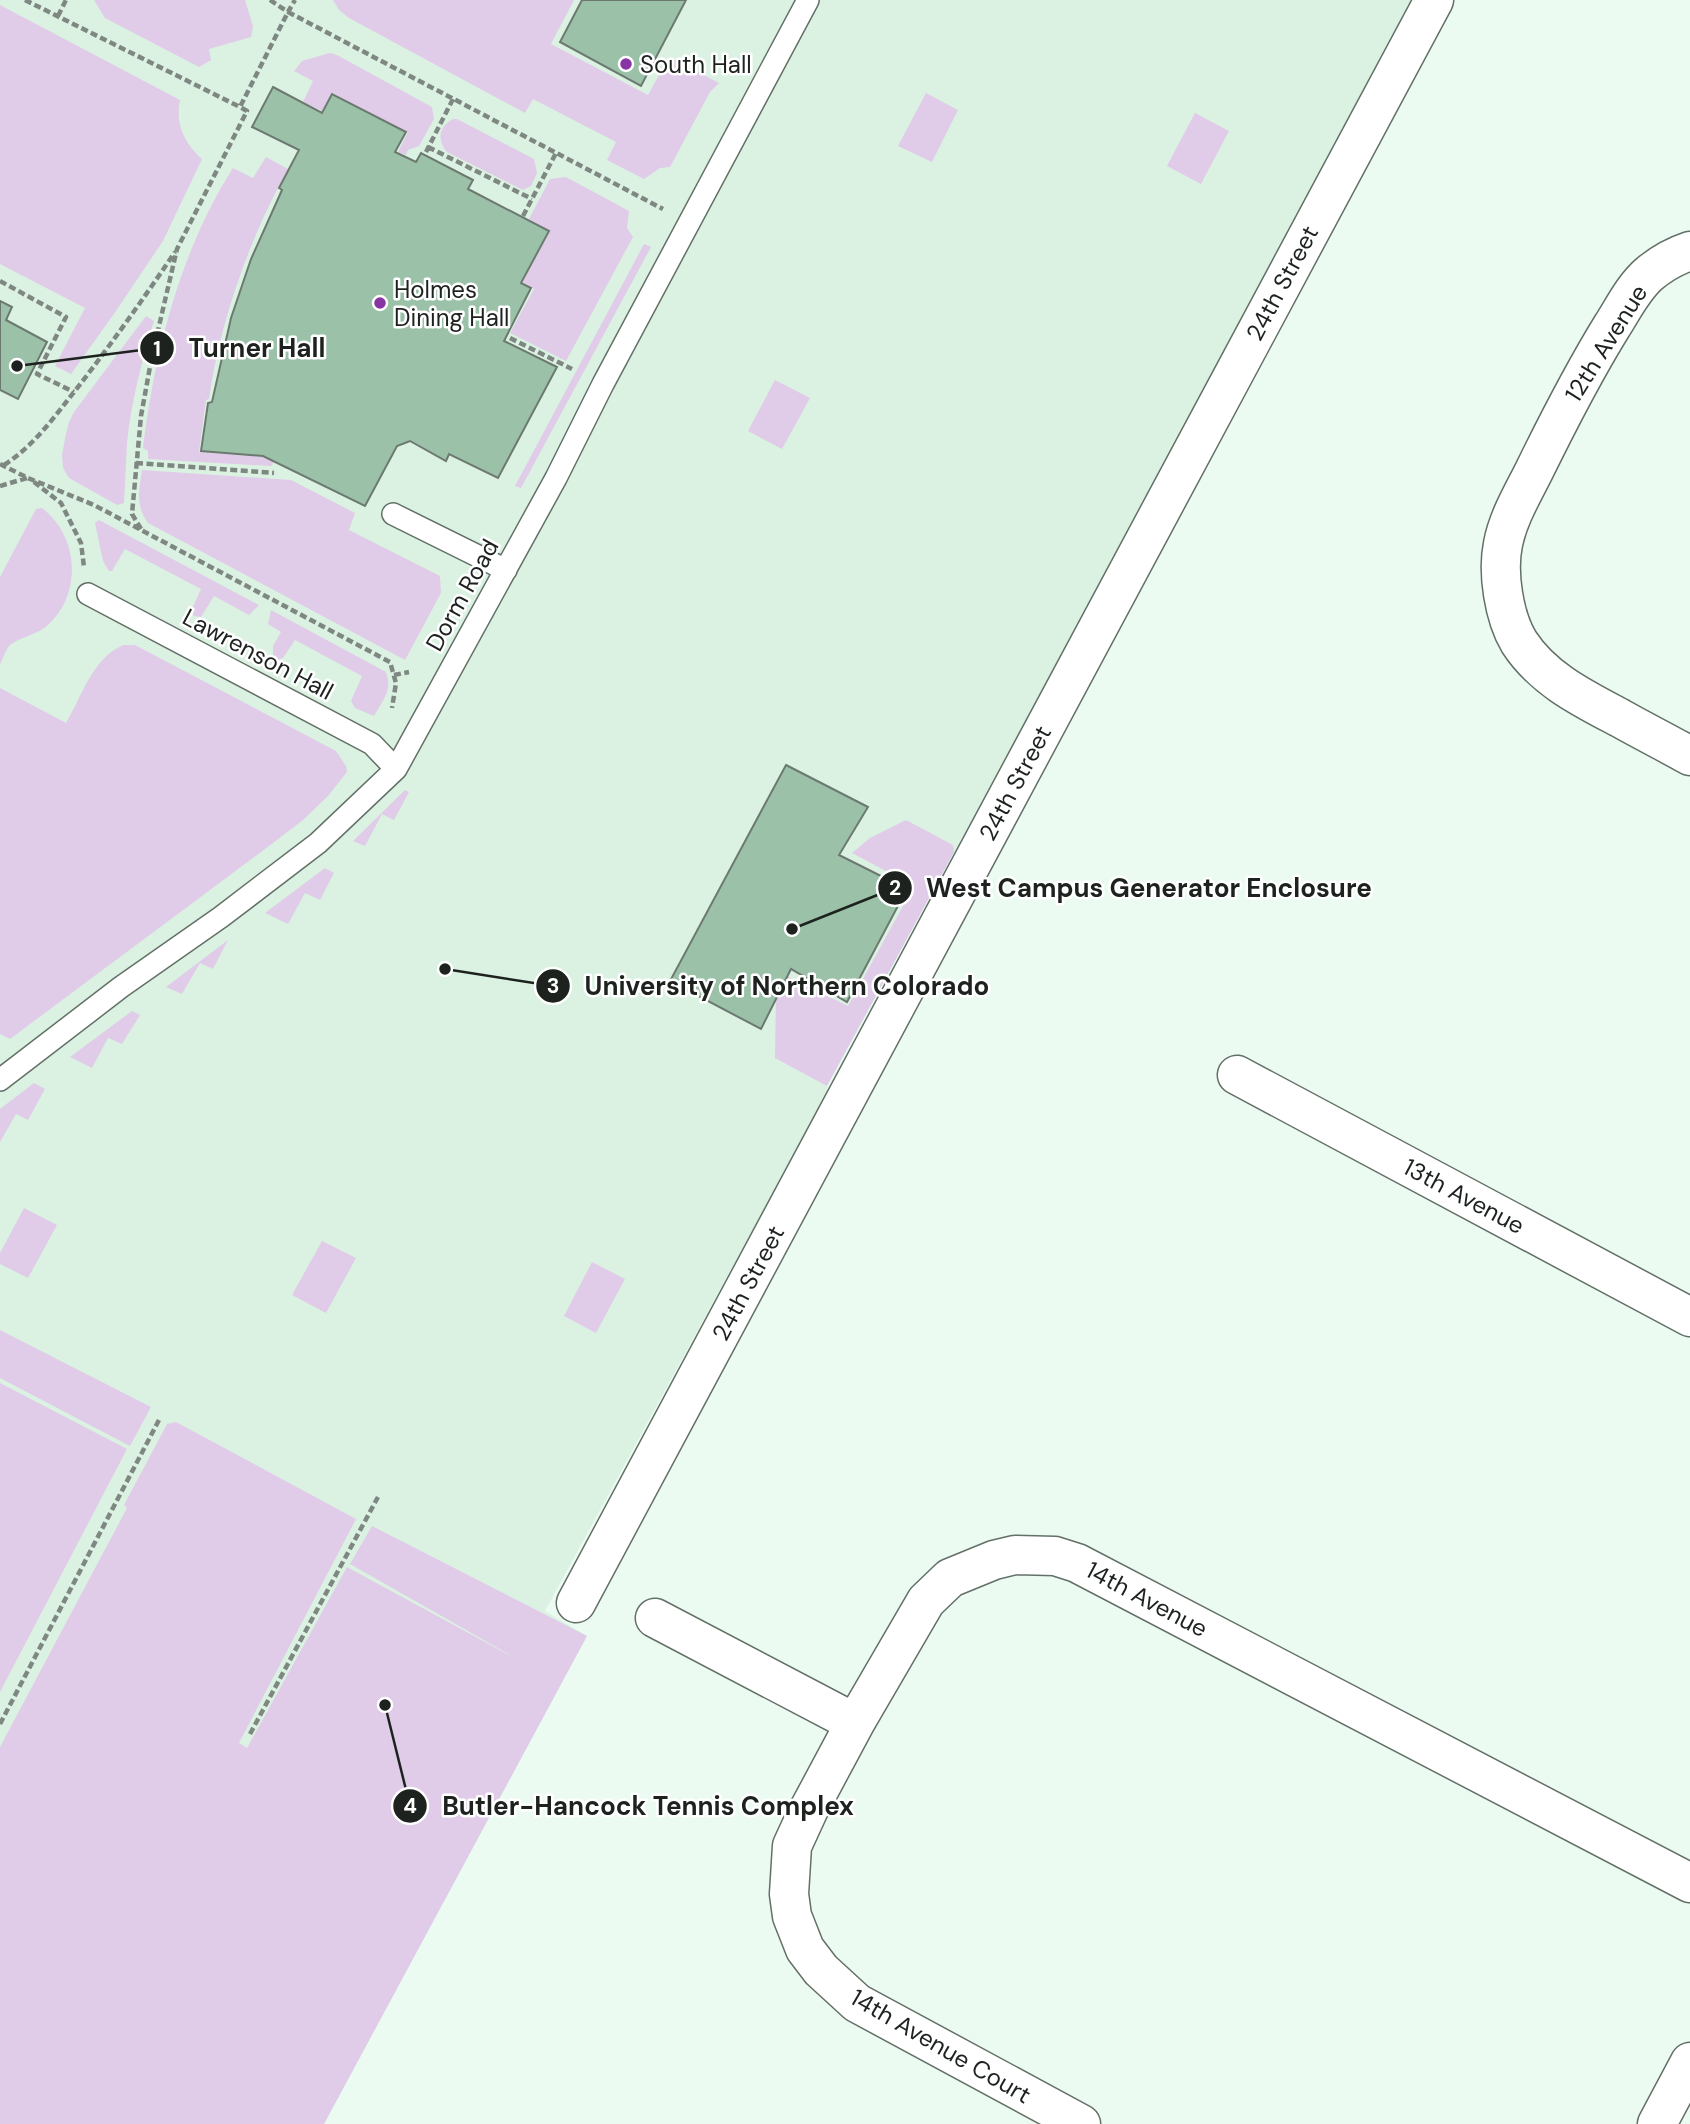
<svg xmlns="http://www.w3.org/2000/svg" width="1690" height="2124" font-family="'DM Sans',sans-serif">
  <rect width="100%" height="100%" fill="#ecfbf1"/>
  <path fill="#dbf2e2" d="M0,0H1423L962,845L954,852L827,1086L828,1091L545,1611L587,1636L324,2124H0Z"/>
  <path fill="#e0cbe8" d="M94,0H245L253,26L251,37L209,49L211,60L199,67L105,18Z
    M333,0H574L551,44L648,95L669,57L719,83L710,92L670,167L660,168L644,179L607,160L616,142L533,99L525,113L349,18L339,10Z
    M0,5L180,100C175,123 184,143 202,159L163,241L116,311L71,374L55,366L85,308L0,264Z
    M330,53L337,55L432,107L434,119L419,146L408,150L406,155L398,152L408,132L332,93L322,111L303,102L313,81L294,71L302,61Z
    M926,93L958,110L932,162L898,146Z
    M1195,113L1229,131L1201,184L1167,166Z
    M453,119H457L534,159L537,173L531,186L523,190L447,152C437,140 438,127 453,119Z
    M266,157L288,169C250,237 220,321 209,399L206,400L199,452L262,457L274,462L271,466L148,459V451L143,448C155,351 180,251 233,168L253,178Z
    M566,177L629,211L627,228L633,237L566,361L510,333L534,289L523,282L550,231L529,219L550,179Z
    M644,244L651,247L521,488L515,486Z
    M146,316L154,321C142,361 131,402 127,443C126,463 125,483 124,503L117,505L69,478L63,468L62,455L66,434L69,422L74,412Z
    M775,380L810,398L782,449L748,431Z
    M142,470L291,480L355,513L349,530L440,576L441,593L405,660L148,523C135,505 139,490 142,470Z
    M42,508C79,536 82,593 49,624C38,635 22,636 10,645C6,649 3,659 0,664V577L36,509Z
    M99,520L259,605L249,615L214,596L201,617L194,616L191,611L201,589L125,549L112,571H109L103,561L95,523Z
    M271,610L386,672C393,690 383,700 374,716L355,708L351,701L362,676L295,640L283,658L277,660L273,658V646L281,632L268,624Z
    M123,645H135L336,751L346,766L347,772L328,796L303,820L273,843L10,1039L0,1034V688L66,723C82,696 92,659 123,645Z
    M405,790L409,792L394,820L382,814L365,846L353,841Z
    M906,820L953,845L954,852L827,1086L775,1058L776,994L785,975L848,1006L914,886L852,853L870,838Z
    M325,868L334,873L320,900L305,893L288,924L265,913Z
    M228,940L213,969L200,963L182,994L166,987Z
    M132,1011L140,1015L122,1044L108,1038L92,1068L70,1057Z
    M34,1083L45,1089L28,1120L16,1114L0,1142V1109Z
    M24,1208L57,1225L28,1278L0,1264V1253Z
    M322,1241L356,1258L326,1313L292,1295Z
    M592,1262L625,1279L596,1333L564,1316Z
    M0,1330L151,1407L130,1446L0,1378Z
    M0,1383L127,1449L0,1692Z
    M176,1422L356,1519L239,1743L247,1748L347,1567L524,1663L350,1564L372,1526L587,1636L324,2124H0V1747L127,1508L124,1505L167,1424Z"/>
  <path fill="#9bc1a8" stroke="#6c7970" stroke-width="2" d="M582,0H686L641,86L560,42Z
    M273,87L322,113L332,94L406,132L395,152L416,162L421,153L473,180L468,189L549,231L521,283L531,288L504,341L557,367L498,478L449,454L446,461L410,441L397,446L365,506L263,456L201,451L208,403L212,402L231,318L251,259L282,190L279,188L299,150L252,127Z
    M0,301L12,307L6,320L47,342L18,399L0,390Z
    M786,765L868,807L839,855L907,889L847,1002L791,969L761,1029L670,981Z"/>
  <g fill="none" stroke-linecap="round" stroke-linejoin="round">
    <g stroke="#637067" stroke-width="24">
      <path id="service" d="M393,514L506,570
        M88,594L372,744L396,769
        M0,1080L121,987L221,917L318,843L396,769L556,478L603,384L808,0"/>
    </g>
    <g stroke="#637067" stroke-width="41">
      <path id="minor" d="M1690,251C1675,256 1661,264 1649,274C1633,288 1623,309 1612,326C1583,373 1558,422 1534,471C1522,495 1508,518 1503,544C1497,573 1504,617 1519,642C1543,679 1582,698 1620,718C1643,731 1667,743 1690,756
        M1237,1075L1690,1317
        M576,1603L1434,0
        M655,1618L855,1723
        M1081,2124L857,2003L821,1970L805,1949L792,1916L789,1894L792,1846L809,1809L855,1723L926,1601L950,1578L994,1560L1015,1555L1055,1556L1077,1563L1690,1883"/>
    </g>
    <g stroke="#637067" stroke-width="41">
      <path id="tertiary" d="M1657,2124L1690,2062"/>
    </g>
    <path stroke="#7e8781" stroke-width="4.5" stroke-dasharray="7 3.5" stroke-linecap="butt" d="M25,0L240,107L288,12L663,209
      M270,0L288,12L295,0
      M58,16L66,0
      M428,147L532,199
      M426,152L453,99
      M523,216L556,153
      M0,281L66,317L37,374L74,392
      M510,338L572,369
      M136,463L274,473
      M0,464L28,478L94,505L390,662L396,683L392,708
      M4,465C35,445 55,416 78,387C112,343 144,298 175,252
      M34,482L61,503L81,543L84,567
      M0,486L27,478
      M141,529L132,514L141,416L152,356L177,249L247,111L240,107
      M394,675L409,672
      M0,1724L159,1420
      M250,1734L378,1497"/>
    <use href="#service" stroke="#fff" stroke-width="21"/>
    <use href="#minor" stroke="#fff" stroke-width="38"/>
    <use href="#tertiary" stroke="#fff" stroke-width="38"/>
  </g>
  <g fill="#8835a3" stroke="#fff" stroke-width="2.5">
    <circle cx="626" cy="64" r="7"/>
    <circle cx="380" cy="303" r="7"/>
  </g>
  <g text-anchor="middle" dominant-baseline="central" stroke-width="5" stroke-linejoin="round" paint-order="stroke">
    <g font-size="24" fill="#1d221f" stroke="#fff" text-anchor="start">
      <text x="640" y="64">South Hall</text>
      <text x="394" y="289">Holmes<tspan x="394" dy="28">Dining Hall</tspan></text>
    </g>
    <g font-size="24" fill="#1d221f" stroke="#fff">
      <text transform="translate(1282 283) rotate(-62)">24th Street</text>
      <text transform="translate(1606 343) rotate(-58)">12th Avenue</text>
      <text transform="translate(462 595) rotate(-61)">Dorm Road</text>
      <text transform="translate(258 654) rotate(28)">Lawrenson Hall</text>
      <text transform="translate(1015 783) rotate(-62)">24th Street</text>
      <text transform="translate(1464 1196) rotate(28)">13th Avenue</text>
      <text transform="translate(748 1283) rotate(-62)">24th Street</text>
      <text transform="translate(1147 1599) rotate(28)">14th Avenue</text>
      <text transform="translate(941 2046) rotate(30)">14th Avenue Court</text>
    </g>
  </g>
  <path fill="none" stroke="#1d221f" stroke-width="2.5" d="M17 366L157 348M792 929L895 888M445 969L553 986M385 1705L410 1806"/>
  <g fill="#1d221f" stroke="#fff" stroke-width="2.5">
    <circle cx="17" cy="366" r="7"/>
    <circle cx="792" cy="929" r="7"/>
    <circle cx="445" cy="969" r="7"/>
    <circle cx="385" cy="1705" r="7"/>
    <circle cx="157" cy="348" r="18"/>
    <circle cx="895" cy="888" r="18"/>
    <circle cx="553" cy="986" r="18"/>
    <circle cx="410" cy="1806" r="18"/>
  </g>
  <g font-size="21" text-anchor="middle" font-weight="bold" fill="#fff">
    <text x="157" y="356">1</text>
    <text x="895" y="895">2</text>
    <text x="553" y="993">3</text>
    <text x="410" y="1813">4</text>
  </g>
  <g font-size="26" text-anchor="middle" font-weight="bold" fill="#1d221f" stroke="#fff" stroke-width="5" stroke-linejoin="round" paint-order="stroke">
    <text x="257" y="357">Turner Hall</text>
    <text x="1149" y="897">West Campus Generator Enclosure</text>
    <text x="787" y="995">University of Northern Colorado</text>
    <text x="648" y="1815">Butler-Hancock Tennis Complex</text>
  </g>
</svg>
